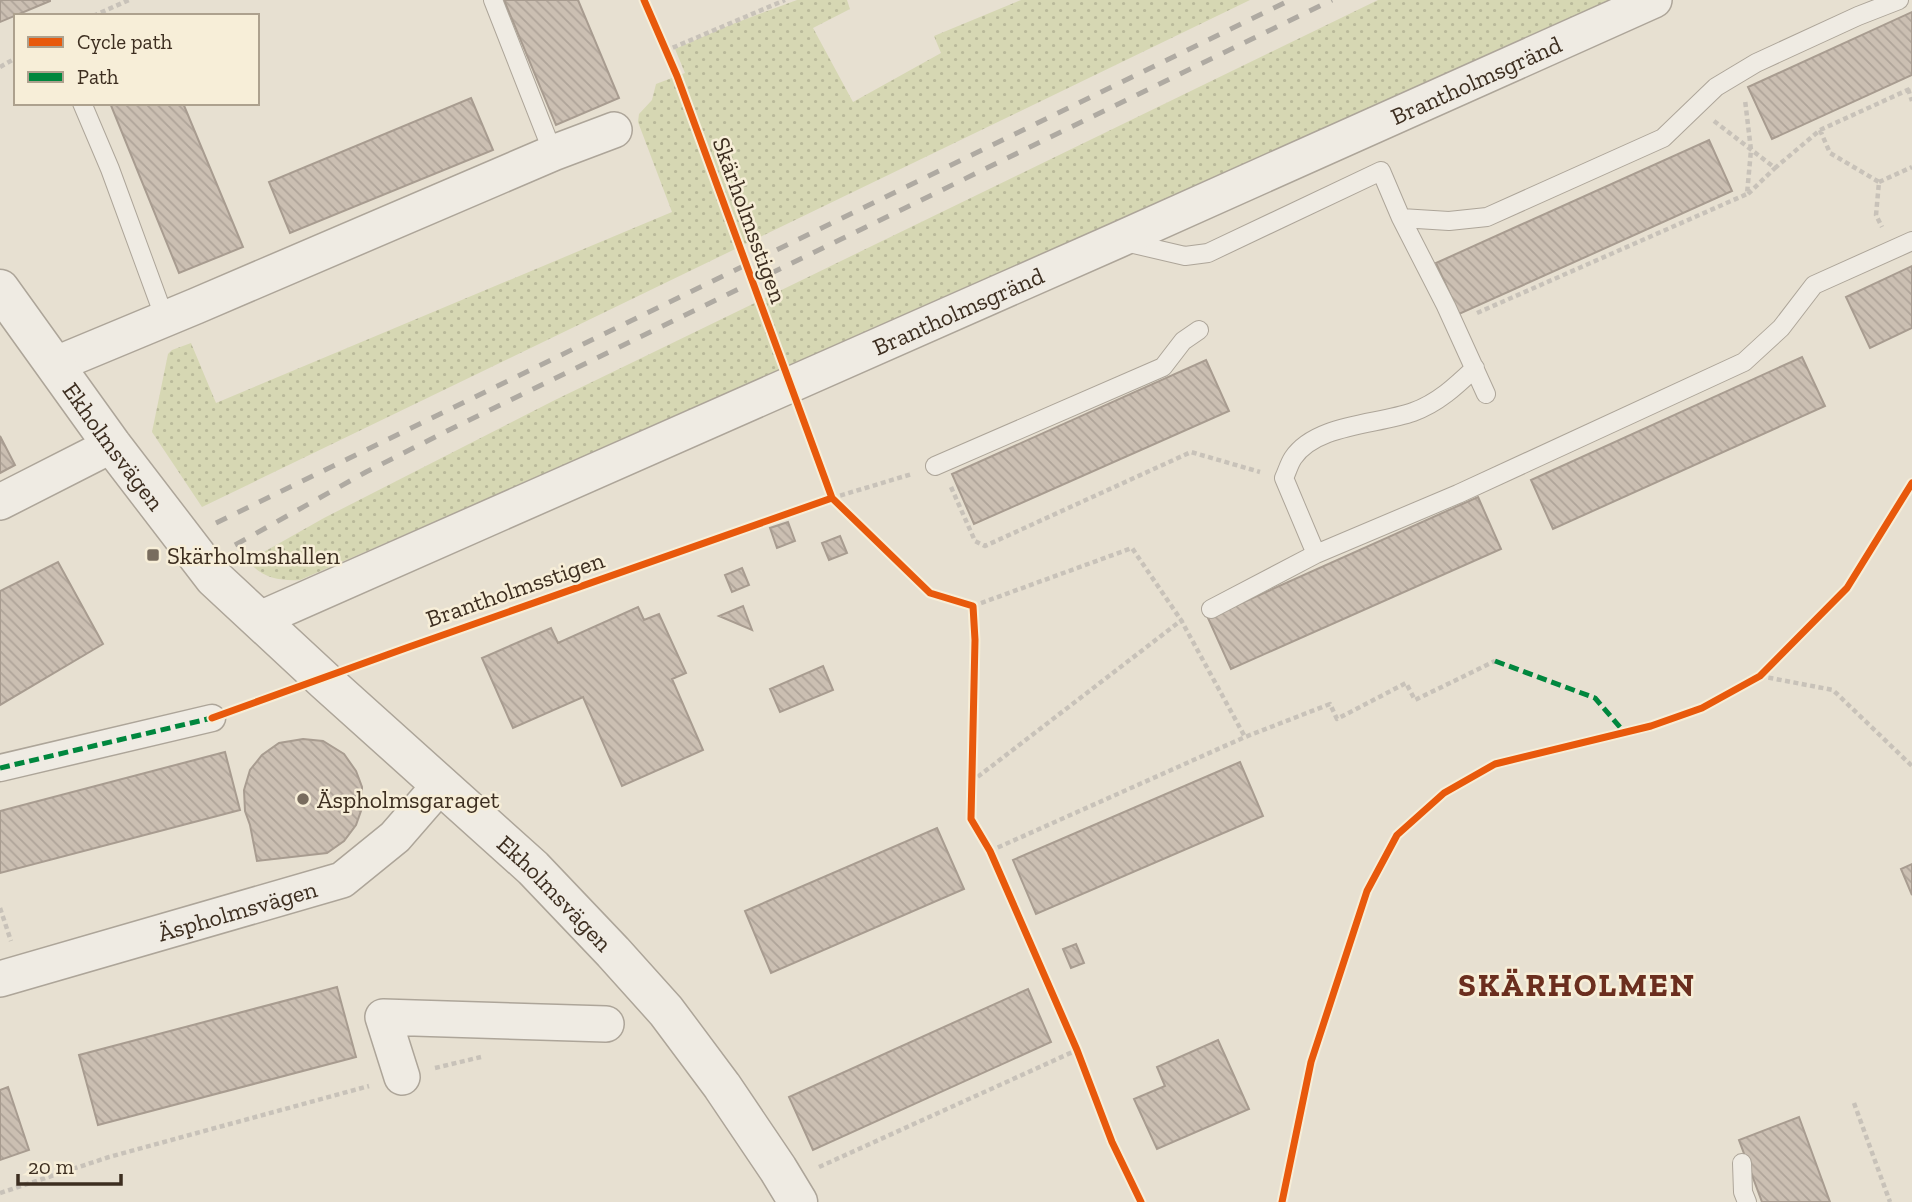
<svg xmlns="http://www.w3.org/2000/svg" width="1912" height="1202" font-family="'Zilla Slab',serif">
  <defs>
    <pattern id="grass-dots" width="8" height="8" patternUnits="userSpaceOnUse" patternTransform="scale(1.75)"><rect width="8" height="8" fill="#d6d7b3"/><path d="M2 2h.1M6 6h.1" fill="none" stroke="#b9b99a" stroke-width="1.8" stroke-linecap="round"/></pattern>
    <pattern id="building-back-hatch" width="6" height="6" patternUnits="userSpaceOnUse" patternTransform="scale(1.75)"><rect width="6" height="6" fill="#cbbfb2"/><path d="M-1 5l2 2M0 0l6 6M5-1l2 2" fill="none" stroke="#afa499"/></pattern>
  </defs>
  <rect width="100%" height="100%" fill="#e7e0d1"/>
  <path fill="url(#grass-dots)" d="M797,0H847L850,9L813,28L853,102L941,53L934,36L1021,0H1250L202,507L152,432L168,354L172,350L191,343L216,403L672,212L638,122L639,114L652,100L656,84L685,73L675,49L730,25Z
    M1378,0H1610C1175,198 738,391 300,580C279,581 262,578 248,561L324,518L555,400Z"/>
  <path fill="url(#building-back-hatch)" stroke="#a89c90" stroke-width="2" d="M0,0H50V1L0,22Z
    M504,0H578L619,98L556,125Z
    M1912,12V75L1772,139L1748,87Z
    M471,98L493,150L290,233L269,182Z
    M110,103H183L243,247L179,273Z
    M1709,140L1732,191L1459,314L1436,263Z
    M1912,266V328L1870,348L1846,297Z
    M1802,357L1825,406L1553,529L1531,480Z
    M1206,360L1229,411L974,524L952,474Z
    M0,436L15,465L0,473Z
    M1478,497L1501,549L1231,669L1208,618Z
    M788,522L795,541L777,548L770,528Z
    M840,536L847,553L829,560L822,543Z
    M58,562L103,644L0,705V591Z
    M742,568L749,585L732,592L725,575Z
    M743,606L752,630L719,616Z
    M638,607L644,620L659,614L686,673L672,679L703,750L622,786L583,697L513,728L482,658L551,628L558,643Z
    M823,666L833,690L780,712L770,689Z
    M303,739L323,741L344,754L356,771L362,787V808L356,825L344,841L327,853L257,861L250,825L245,811L244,790L250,770L262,755L279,743Z
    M225,752L240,810L0,873V811Z
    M1240,762L1263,816L1036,914L1013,860Z
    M937,828L964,889L771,973L745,911Z
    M1912,864V895L1901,869Z
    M1076,944L1084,963L1071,968L1063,949Z
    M337,987L356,1057L98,1125L79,1055Z
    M1028,989L1051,1042L813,1150L789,1097Z
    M1218,1040L1249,1109L1157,1149L1134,1099L1165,1086L1157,1067Z
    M8,1087L29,1150L0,1160V1090Z
    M1799,1117L1830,1202H1762L1739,1140Z"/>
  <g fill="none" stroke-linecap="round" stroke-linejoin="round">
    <g stroke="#ada599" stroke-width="20">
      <path id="service" d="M493,0L553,153
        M82,103L110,169L165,319
        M1401,218L1449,221L1487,217L1663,138L1716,87L1756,63L1858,16L1899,0
        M1125,242L1185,256L1208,253L1381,171L1401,218L1446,306L1486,394
        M935,466L1163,367L1183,341L1199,330
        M1316,554L1284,478C1287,472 1289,464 1293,458C1316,424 1376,425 1413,412C1438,403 1456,386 1475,368
        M1211,609L1316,554L1458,494L1744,362L1781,328L1814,285L1912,241
        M1742,1163L1743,1192L1747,1202"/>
    </g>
    <g stroke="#ada599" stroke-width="29">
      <path id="pedestrian" d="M0,768L212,718"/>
    </g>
    <g stroke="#ada599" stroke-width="38">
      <g id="minor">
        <path d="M54,365L196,306L553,153L614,130"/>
        <path d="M0,502L112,445"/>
        <path id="s1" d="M260,619L1118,240L1654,0"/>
        <path id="s2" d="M0,979L342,880L395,837L441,784"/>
        <path d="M402,1077L383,1017L606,1024"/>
      </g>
    </g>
    <g stroke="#ada599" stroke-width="41">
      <g id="tertiary">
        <path id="s3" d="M0,289L112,445L214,578L326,682L533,868L613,952L666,1011L722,1086L778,1169L798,1202"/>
      </g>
    </g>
    <path stroke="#c8c2b9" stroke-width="4.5" stroke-dasharray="5 3.5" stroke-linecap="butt" d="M93,16L129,0
      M665,51L785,0
      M0,67L16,58
      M1908,89L1912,101
      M1714,121L1775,168L1820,130L1912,88
      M1820,130L1830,153L1879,182L1876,215L1882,227
      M1879,182L1912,167
      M1748,194L1775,168
      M1477,313L1747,194L1751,150L1745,100
      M951,487L975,541L985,546L1191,452L1260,472
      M832,498L912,474
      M973,606L1132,548L1181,620L1245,737L1330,704L1337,719L1406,683L1415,700L1495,661
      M1760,676L1833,690L1912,766
      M971,782L1183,619
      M990,851L1245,737
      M0,908L11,941
      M435,1068L481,1057
      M1854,1103L1890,1202
      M819,1167L1077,1050
      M0,1193L109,1157L369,1086"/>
    <use href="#service" stroke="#efebe3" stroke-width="18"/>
    <use href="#pedestrian" stroke="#efebe3" stroke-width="26"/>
    <use href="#minor" stroke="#efebe3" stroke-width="35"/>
    <use href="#tertiary" stroke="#efebe3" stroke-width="38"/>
    <path stroke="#afaaa2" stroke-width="5" stroke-dasharray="12 12" stroke-linecap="butt" d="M216,523L1290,0
      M235,545L366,472L449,430L1332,0"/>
    <path stroke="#00873e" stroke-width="5" stroke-dasharray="10 5" stroke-linecap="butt" d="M1495,661L1595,698L1625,733
      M0,768L212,718"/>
    <g stroke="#f7eed8" stroke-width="11">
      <path id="cycleway" d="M644,0L677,76L832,498L930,593L973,606L975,640L971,819L990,851L1077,1050L1112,1142L1141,1202
        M212,718L406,648L832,498
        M1282,1202L1311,1062L1367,891L1397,835L1444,793L1495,764L1651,726L1702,708L1760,676L1847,588L1912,483"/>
    </g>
    <use href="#cycleway" stroke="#e8590c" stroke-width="7"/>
  </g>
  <g fill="#786c5e" stroke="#f7eed8" stroke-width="2.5">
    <rect x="146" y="548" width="14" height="14" rx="3.5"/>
    <circle cx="303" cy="799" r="7"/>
  </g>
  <g text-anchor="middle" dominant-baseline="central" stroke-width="5" stroke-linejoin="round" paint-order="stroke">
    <g font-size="24" fill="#3d2e20" stroke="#f7eed8">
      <text stroke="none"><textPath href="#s1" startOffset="1330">Brantholmsgränd</textPath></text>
      <text transform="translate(750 220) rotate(70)">Skärholmsstigen</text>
      <text stroke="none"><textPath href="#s1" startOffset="763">Brantholmsgränd</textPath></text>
      <text stroke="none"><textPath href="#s3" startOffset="194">Ekholmsvägen</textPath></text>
      <text transform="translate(515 589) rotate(-19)">Brantholmsstigen</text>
      <text stroke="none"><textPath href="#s3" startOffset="824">Ekholmsvägen</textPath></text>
      <text stroke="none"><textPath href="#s2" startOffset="247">Äspholmsvägen</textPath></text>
    </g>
    <g font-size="24" fill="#3d2e20" stroke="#f7eed8" text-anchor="start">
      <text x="167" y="555">Skärholmshallen</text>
      <text x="317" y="799">Äspholmsgaraget</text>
    </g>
    <g font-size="32" font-weight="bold" letter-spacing="2" fill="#6b2e1e" stroke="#f7eed8">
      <text x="1577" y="985">SKÄRHOLMEN</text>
    </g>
  </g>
  <rect x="14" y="14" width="245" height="91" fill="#f7eed8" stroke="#ada18e" stroke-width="2"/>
  <rect x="28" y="37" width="35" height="10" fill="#e8590c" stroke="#ada18e" stroke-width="2"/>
  <text x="77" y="49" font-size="21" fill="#3d2e20">Cycle path</text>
  <rect x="28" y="72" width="35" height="10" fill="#00873e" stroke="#ada18e" stroke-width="2"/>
  <text x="77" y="84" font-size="21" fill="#3d2e20">Path</text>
  <path d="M18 1174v10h103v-10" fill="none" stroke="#3d2e20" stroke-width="3.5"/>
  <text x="28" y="1174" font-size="21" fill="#3d2e20" stroke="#f7eed8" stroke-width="5" paint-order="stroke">20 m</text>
</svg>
